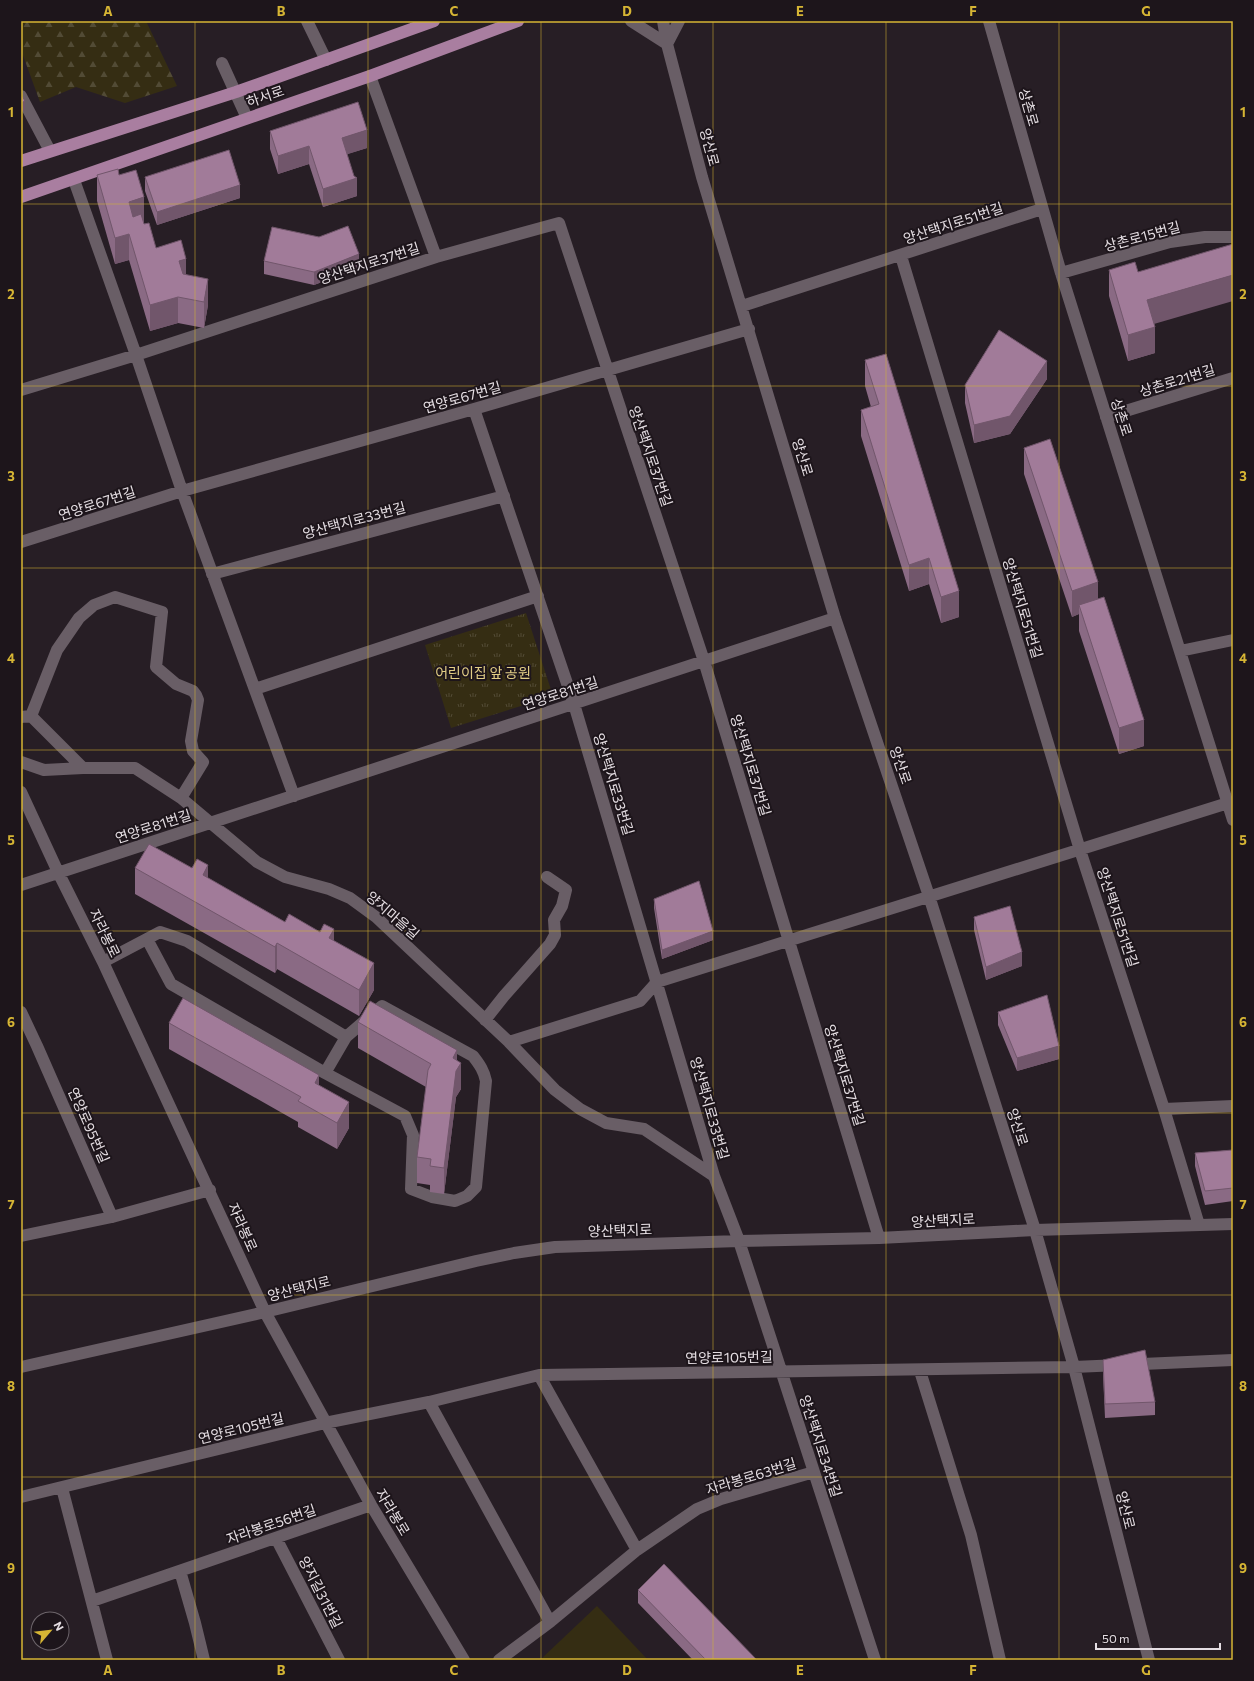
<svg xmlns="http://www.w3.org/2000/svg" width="1254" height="1681" font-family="Commissioner,'Noto Sans KR',sans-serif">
  <defs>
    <pattern id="forest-firs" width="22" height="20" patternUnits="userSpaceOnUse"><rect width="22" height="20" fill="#352d13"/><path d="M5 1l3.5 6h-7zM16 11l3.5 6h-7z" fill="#524b35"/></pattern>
    <pattern id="park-tufts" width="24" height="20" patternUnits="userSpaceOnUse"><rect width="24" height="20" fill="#352d13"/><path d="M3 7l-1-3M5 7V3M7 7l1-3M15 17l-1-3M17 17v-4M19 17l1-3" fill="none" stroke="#524b35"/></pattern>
  </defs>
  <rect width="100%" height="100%" fill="#271e25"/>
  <path fill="#352d13" d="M597,1606L648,1660H540Z"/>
  <path fill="url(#forest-firs)" d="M21,21H146L177,86L125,103L76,87L40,102L21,50Z"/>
  <path fill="url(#park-tufts)" d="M526,613L553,696L451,728L425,645Z"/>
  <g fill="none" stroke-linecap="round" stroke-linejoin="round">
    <path stroke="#695e66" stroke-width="12" d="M307,21L326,60
      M631,21L667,44L679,21
      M663,21L667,44L702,177L835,618L929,896L1035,1230L1074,1367L1149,1660
      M989,21L1061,273L1233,820
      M222,63L247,118
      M370,76L436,257
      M21,96L50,151
      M74,180L136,355L182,491L294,796
      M901,256L1080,850L1164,1109L1199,1225
      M1061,273L1170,242L1205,237H1233
      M742,306L1042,209
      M21,390L136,355L436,257L559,223L704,661L879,1238
      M474,409L574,704L714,1176L739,1241L875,1660
      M1106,417L1233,378
      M21,542L182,491L474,409L749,329
      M212,574L504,496
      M1180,651L1233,640
      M255,689L538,596
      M31,716L57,650L79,618L94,605L115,597L162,612L156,667L176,684L193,691L196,695L198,700L191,741L193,751L203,762L181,798
      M21,717L31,716L83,768
      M21,762L44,770L83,768H135L181,798L257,862L285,877L329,889L350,898L376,917L509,1042L555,1090L580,1109L606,1123L644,1129L714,1176
      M21,792L58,872L103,962L265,1312L371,1505L464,1660
      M21,885L835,618
      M147,939L171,984L325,1073L405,1116L413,1135L411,1189L432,1197L455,1201L467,1196L476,1187L486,1081C484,1071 480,1065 473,1056L382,1006L346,1037
      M103,962L160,932L187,941L346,1037L325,1073
      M21,1012L37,1046L112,1217
      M485,1020L504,996L550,944L555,935L554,920L562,906L566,890L547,877
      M509,1042L640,1001L657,982L1228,803
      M1164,1109L1233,1106
      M21,1236L112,1217L210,1190
      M21,1367L265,1312L476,1261L514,1253L555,1247L739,1241L879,1238L1035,1230L1233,1224
      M920,1371L971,1535L1000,1660
      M539,1375L637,1550
      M429,1402L550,1622
      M62,1488L107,1660
      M21,1497L325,1423L429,1402L539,1375L1074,1367L1233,1360
      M276,1538L339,1660
      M180,1571L195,1623L204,1660
      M92,1601L371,1505
      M499,1660L550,1622L637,1550L697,1509L721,1499L814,1472"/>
    <path stroke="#a97ea0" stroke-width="12" d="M21,161L236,92L434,21
      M21,197L370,76L518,21"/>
  </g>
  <path fill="#8a6a84" d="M270,131L367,148L347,154L357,196L323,207L309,164L278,174L270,149Z
    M97,175H119L156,248L186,275L208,305L204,328L178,323L150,331L129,260L115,264L97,201Z
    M145,177L240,198L157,225L145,191Z
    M264,261L359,268L314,285L264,274Z
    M1109,270L1138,272L1154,324L1155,353L1128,361L1109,296Z
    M865,360L959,617L941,623L929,584L909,591L861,436V410L871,407L865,386Z
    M1047,379L1010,434L974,443L965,403V385Z
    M1024,448L1098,599L1144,746L1119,754L1079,631V614L1072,617L1024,474Z
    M135,868L208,878L285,922L334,941L374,990L359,1016L277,969L275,973L135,894Z
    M654,899L713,940L662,959L654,908Z
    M974,917L1022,966L986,980L974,930Z
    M998,1012L1059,1059L1017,1071L998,1025Z
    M358,1022L457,1060L461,1089L456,1097L444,1194L430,1192V1185L417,1183V1157L426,1087L358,1048Z
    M169,1023L319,1085L349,1128L337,1149L298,1127V1122L169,1049Z
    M1233,1150V1201L1205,1205L1195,1166V1153Z
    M1103,1360L1155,1402V1415L1105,1418L1103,1374Z
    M638,1590L757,1660H693L638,1603Z"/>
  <path fill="#71566b" d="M25,101V110L21,112V103Z
    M367,130V148L342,156V138Z
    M309,146V164L278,174V156Z
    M357,178V196L323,207V189Z
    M240,185V198L157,225V212Z
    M144,197V223L129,228V202Z
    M129,234V260L115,264V238Z
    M359,254V268L314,285V272Z
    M186,259V285L179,261Z
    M1233,275V301L1147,326V300Z
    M208,279V305L204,328V302Z
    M178,297V323L150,331V305Z
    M1155,327V353L1128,361V335Z
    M1047,361V379L1010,434L974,443V425Z
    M929,558V584L909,591V565Z
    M1098,582V608L1079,605V614L1072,617V591Z
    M959,591V617L941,623V597Z
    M1144,720V746L1119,754V728Z
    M208,865V891L203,875Z
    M334,929V955L329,938Z
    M713,931V940L662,959V950Z
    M277,943V969L275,973V947Z
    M1022,952V966L986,980V967Z
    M374,963V990L359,1016V990Z
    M1059,1046V1059L1017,1071V1058Z
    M457,1050V1069L461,1063V1089L456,1097L444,1194V1168L453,1058Z
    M319,1075V1101L315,1083Z
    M349,1102V1128L337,1149V1123Z"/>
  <path fill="#a17b99" stroke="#71566b" d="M21,94L25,101L21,103Z
    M358,102L367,130L342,138L354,176L357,178L323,189L309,146L278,156L270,131Z
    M229,150L240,185L157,212L145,177Z
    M118,169L119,175L136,170L144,197L129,202L133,217L141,214L144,224L149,223L156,248L181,240L186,259L179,261L183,274L208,279L204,302L178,297L150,305L129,234L115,238L97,175Z
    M348,226L359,254L314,272L264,261L272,227L319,237Z
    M1233,244V275L1147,300L1155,327L1128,335L1109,270L1135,262L1138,272Z
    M999,330L1047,361L1010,416L974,425L965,385Z
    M886,354L959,591L941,597L929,558L909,565L861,410L879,404L865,360Z
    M1050,439L1098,582L1072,591L1024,448Z
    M1104,597L1144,720L1119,728L1079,605Z
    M149,844L192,868L197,859L208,865L203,875L285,922L289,914L320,932L324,924L334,929L329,938L374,963L359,990L277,943L275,947L135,868Z
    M699,881L713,931L662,950L654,899Z
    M1010,906L1022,952L986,967L974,917Z
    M1047,995L1059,1046L1017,1058L998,1012Z
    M183,998L319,1075L315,1083L349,1102L337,1123L298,1101L301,1097L169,1023Z
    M370,1001L457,1050L453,1058L461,1063L456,1071L444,1168L430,1166L431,1159L417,1157L428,1070L431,1064L358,1022Z
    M1233,1150V1188L1205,1191L1195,1153Z
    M1145,1350L1155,1402L1105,1404L1103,1360Z
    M664,1564L757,1660H706L638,1590Z"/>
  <path fill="none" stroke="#d6b534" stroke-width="1" stroke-opacity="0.55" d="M195,21V1660M368,21V1660M541,21V1660M713,21V1660M886,21V1660M1059,21V1660M21,204H1233M21,386H1233M21,568H1233M21,750H1233M21,931H1233M21,1113H1233M21,1295H1233M21,1477H1233"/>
  <g text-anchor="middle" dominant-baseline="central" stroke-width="4" stroke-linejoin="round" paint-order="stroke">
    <g font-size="14" fill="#e5dee3" stroke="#1d151b">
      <text transform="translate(265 96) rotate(-19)">하서로</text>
      <text transform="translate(1029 107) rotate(74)">상촌로</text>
      <text transform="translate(710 147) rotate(75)">양산로</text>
      <text transform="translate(953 223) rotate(-18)">양산택지로51번길</text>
      <text transform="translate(1142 236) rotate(-15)">상촌로15번길</text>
      <text transform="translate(369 263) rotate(-18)">양산택지로37번길</text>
      <text transform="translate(1177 380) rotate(-17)">상촌로21번길</text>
      <text transform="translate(462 397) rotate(-16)">연양로67번길</text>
      <text transform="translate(1122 417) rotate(72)">상촌로</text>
      <text transform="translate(651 456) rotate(71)">양산택지로37번길</text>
      <text transform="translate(803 457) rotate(73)">양산로</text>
      <text transform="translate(97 503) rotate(-18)">연양로67번길</text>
      <text transform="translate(354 520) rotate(-15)">양산택지로33번길</text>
      <text transform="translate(1023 608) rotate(73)">양산택지로51번길</text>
      <text transform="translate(560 693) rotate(-18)">연양로81번길</text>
      <text transform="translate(751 765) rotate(73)">양산택지로37번길</text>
      <text transform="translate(901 765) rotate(71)">양산로</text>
      <text transform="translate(614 784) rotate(73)">양산택지로33번길</text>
      <text transform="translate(153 826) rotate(-18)">연양로81번길</text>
      <text transform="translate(393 915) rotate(41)">양지마을길</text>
      <text transform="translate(1118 917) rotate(72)">양산택지로51번길</text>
      <text transform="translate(105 933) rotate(64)">자라봉로</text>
      <text transform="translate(845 1075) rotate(73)">양산택지로37번길</text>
      <text transform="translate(710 1108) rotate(74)">양산택지로33번길</text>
      <text transform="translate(89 1125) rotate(66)">연양로95번길</text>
      <text transform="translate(1018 1127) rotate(72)">양산로</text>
      <text transform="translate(943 1220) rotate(-3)">양산택지로</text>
      <text transform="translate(243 1227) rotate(66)">자라봉로</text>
      <text transform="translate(620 1230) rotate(-2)">양산택지로</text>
      <text transform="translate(299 1288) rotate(-14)">양산택지로</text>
      <text transform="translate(729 1357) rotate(-1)">연양로105번길</text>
      <text transform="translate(241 1428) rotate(-14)">연양로105번길</text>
      <text transform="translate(821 1446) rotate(72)">양산택지로34번길</text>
      <text transform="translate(751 1476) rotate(-17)">자라봉로63번길</text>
      <text transform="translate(1126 1510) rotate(76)">양산로</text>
      <text transform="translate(393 1512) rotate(59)">자라봉로</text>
      <text transform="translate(271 1524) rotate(-19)">자라봉로56번길</text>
      <text transform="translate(321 1592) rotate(63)">양지길31번길</text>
    </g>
    <g font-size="14" fill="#e1cd85" stroke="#1d151b">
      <text x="483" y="672">어린이집 앞 공원</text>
    </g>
  </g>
  <rect width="1254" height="1681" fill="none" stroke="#1d151b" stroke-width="44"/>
  <g transform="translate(50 1631) rotate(62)"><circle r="19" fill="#1d151b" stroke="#6d656b"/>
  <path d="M0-3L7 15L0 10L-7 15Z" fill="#d6b534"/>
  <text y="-6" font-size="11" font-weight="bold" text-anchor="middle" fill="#e5dee3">N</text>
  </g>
  <path d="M1096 1643v6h124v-6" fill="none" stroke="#e5dee3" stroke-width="2"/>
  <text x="1102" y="1643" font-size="12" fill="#e5dee3" stroke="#1d151b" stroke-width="3" paint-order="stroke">50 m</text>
  <rect x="22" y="22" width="1210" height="1637" fill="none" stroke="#d6b534" stroke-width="1.5"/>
  <g font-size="13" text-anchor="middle" font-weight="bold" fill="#d6b534">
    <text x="108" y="16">A</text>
    <text x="281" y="16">B</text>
    <text x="454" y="16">C</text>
    <text x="627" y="16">D</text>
    <text x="800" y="16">E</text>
    <text x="973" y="16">F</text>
    <text x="1146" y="16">G</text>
    <text x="11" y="117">1</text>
    <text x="1243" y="117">1</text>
    <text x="11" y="299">2</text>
    <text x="1243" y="299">2</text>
    <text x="11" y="481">3</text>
    <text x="1243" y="481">3</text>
    <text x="11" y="663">4</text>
    <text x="1243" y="663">4</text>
    <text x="11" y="845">5</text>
    <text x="1243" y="845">5</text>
    <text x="11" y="1027">6</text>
    <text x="1243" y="1027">6</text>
    <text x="11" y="1209">7</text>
    <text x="1243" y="1209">7</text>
    <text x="11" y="1391">8</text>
    <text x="1243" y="1391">8</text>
    <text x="11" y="1573">9</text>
    <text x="1243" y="1573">9</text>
    <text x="108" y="1675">A</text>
    <text x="281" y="1675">B</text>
    <text x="454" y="1675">C</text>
    <text x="627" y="1675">D</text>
    <text x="800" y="1675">E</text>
    <text x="973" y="1675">F</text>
    <text x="1146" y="1675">G</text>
  </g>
</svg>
